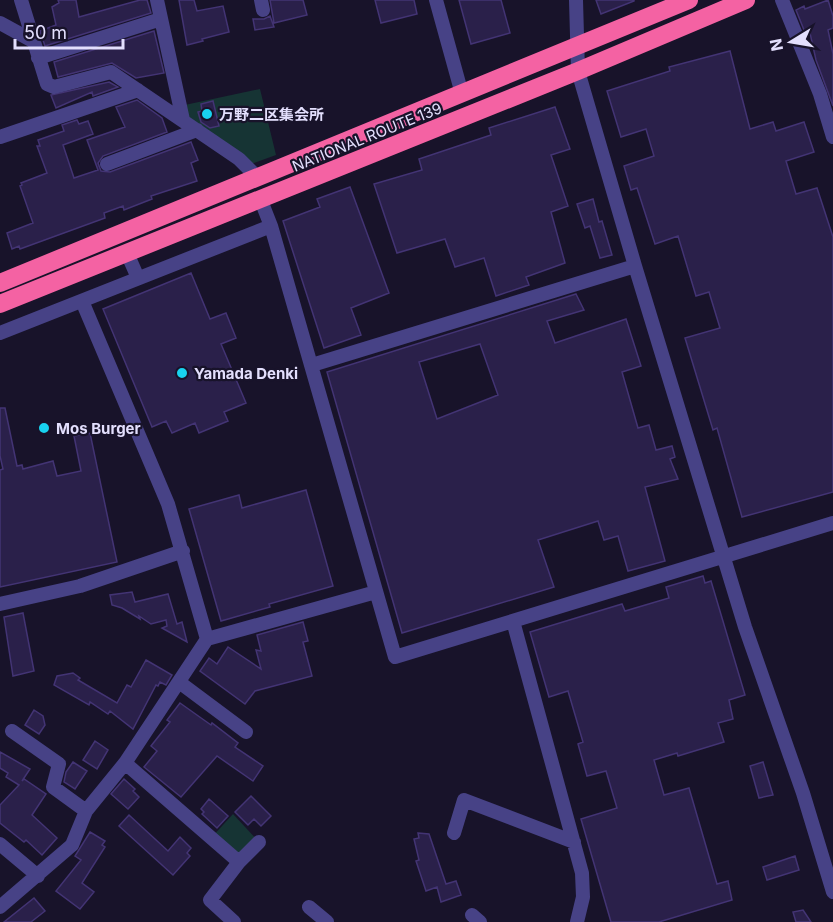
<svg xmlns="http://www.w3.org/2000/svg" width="833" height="922" font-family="Inter,'Noto Sans JP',sans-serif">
  <rect width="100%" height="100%" fill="#18132a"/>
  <path fill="#163434" d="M260,89L276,155L246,166L183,120L180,106Z
    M233,814L259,842L239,862L211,838Z"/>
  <path fill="#2a204a" stroke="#433474" stroke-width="1.5" fill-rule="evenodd" d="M58,0H76L79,17L140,0H147L151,13L45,46L40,31L56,25L52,7L59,3Z
    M179,0H194L197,11L223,6L229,32L202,39L203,41L187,45Z
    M270,0H303L307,15L274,23Z
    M375,0H414L417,14L381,23Z
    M459,0H501L510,33L471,44Z
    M596,0H634V1L601,14Z
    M828,0L833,16V28L828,30L833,54V106L816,60L810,33L806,35L796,10L804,6L805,9Z
    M270,16L274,27L255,30L253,19H264Z
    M154,31L164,73L136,78L112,63L58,77L54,62Z
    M730,51L750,129L773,122L776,131L804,122L814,152L786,161L796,194L817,188L833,237V492L742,517L717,428L713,430L685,338L720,328L709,292L696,296L678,236L655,244L637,188L631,190L624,166L654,156L646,129L621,137L607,91L670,71L669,67Z
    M109,82L118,87L93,96L92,92L56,108L51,95Z
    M137,100L162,118L167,132L103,156L98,163L101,171L110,172L191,142L198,160L191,163L197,181L151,196L152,199L124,210L123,206L104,213L105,218L20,249L19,246L12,249L7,233L33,223L20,186L22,185L21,183L47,173L37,146H40L38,140L64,131L62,125L77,120L79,124L88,121L93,134L63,145L74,178L98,170L87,140L125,127L116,107Z
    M213,101L219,126L210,128L201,122L198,112L202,111L201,104Z
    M555,107L570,149L551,155L568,206L551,212L565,263L526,277L529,285L496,296L484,258L455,267L445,239L397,253L374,184L422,170L419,159L491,135L489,128Z
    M350,187L389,293L351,308L361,335L324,348L283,221L320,207L317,199Z
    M593,199L599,222L602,221L612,255L600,258L590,226L585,228L577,204Z
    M191,273L210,319L226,313L236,338L221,344L246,403L224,412L228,421L199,433L195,423L172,433L166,421L152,427L103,309Z
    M576,294L584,310L547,321L555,343L626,319L641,366L622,372L638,428L649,425L656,450L672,446L675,457L670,459L678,479L645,487L665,561L628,571L618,536L604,540L598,521L538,540L554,587L402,633L327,372ZM480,344L498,395L437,419L419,362Z
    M0,408H5L17,466L22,465L23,469L53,461L57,476L81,471L74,436L90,433L117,562L0,587V470L3,469L0,456Z
    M306,490L333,586L269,604L270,607L221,621L189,509L239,495L242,508Z
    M703,576L705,583L711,581L745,695L729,700L733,719L718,723L724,742L678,756L677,753L654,760L664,795L689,788L717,884L728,881L732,900L659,922H611L581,819L617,808L606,771L587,776L578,744L583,742L568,691L549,697L530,632L622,604L625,611L669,598L666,587Z
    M132,592L135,602L168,594L177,624L182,622L187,642L162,628L167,626L166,620L151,624L139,616L140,619L122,608L112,605L110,595Z
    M23,613L34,671L13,676L4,617Z
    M303,622L308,641L303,642L312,676L255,691L245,704L200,671L209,658L217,664L228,647L261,669L256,650L261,651L257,635Z
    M146,660L172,675L166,685L160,682L158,686L156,685L133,729L110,711L108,714L90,702L89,705L54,685L57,676L73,673L80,678L78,680L117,703L127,685L131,687Z
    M180,703L211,725L212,723L238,743L235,747L263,766L253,781L217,756L181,797L144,767L157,751L151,746L170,722L167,720Z
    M34,710L43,716L45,725L39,734L25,725Z
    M95,741L108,750L97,769L83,760Z
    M0,752L30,769L22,781L24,779L46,794L32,815L57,838L42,855L26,840L24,842L0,823V805L19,785L6,777L8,773L0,768Z
    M73,762L87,771L75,789L64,782L66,772Z
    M763,762L773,795L759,798L750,766Z
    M124,779L135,789L133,791L139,797L128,809L111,794Z
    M251,796L271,816L261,826L254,819L248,825L235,812Z
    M209,799L228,816L217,828L202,814L204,812L201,809Z
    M129,815L168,851L180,837L191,848L187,853L190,856L173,875L119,826Z
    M90,832L105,841L102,845L105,847L82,883L94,892L80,909L56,891L81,860L75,856Z
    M418,833L429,834L446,884L456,881L461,895L441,902L437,887L426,891L416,861L419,860L414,839L419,838Z
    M795,856L799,870L767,880L763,867Z
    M34,898L45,911L31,922H4Z
    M803,910L811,922H796L793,912Z"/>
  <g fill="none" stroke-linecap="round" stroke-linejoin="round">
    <path stroke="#474286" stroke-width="14" d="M21,0L47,84L54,87L111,72L239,159L257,177
      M157,0L183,120
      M261,0L263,10
      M436,0L462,94
      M576,0L578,71L635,266L745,627L803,793L833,892
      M782,0L820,94L833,137
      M0,23L33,41
      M38,58L161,19
      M0,137L138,90
      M107,164L197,130
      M260,198L271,226L395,657L833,523
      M127,253L138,278
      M0,333L271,226
      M312,365L635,266
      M0,604L80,586L183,551
      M513,621L582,873L583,897L577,922
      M207,639L376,592
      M179,682L246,732
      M12,731L59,764L53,787L86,811
      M125,763L239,862
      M454,833L464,800L574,842
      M0,844L38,876
      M0,907L72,845L86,811L125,763L207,639L168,504L82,301
      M309,907L327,922
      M472,915L480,922
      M234,922L210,900L239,862L259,842"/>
    <path stroke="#f462a3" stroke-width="18" d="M0,283L689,0
      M0,304L578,71L746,0"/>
  </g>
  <g fill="#18d2ef" stroke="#18132a" stroke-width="2">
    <circle cx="207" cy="114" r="6"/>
    <circle cx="182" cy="373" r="6"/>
    <circle cx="44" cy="428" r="6"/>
  </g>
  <g text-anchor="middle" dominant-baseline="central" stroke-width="4.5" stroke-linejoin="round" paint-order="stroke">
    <g font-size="15" font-weight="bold" fill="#e3dffd" stroke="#18132a" text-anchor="start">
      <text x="219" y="114">万野二区集会所</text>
      <text x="194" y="373">Yamada Denki</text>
      <text x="56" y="428">Mos Burger</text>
    </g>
    <g font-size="15" fill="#e3dffd" stroke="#18132a">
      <text transform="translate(367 137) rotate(-22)">NATIONAL ROUTE 139</text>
    </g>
  </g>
  <g transform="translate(791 42) rotate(259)" stroke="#18132a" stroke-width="4.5" paint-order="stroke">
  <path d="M0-4.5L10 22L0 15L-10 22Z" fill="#e3dffd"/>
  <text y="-9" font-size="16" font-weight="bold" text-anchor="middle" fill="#e3dffd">N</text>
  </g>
  <path d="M15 39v9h108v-9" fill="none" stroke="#e3dffd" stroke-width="3"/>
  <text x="24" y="39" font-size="18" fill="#e3dffd" stroke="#18132a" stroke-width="4.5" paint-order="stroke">50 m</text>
</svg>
